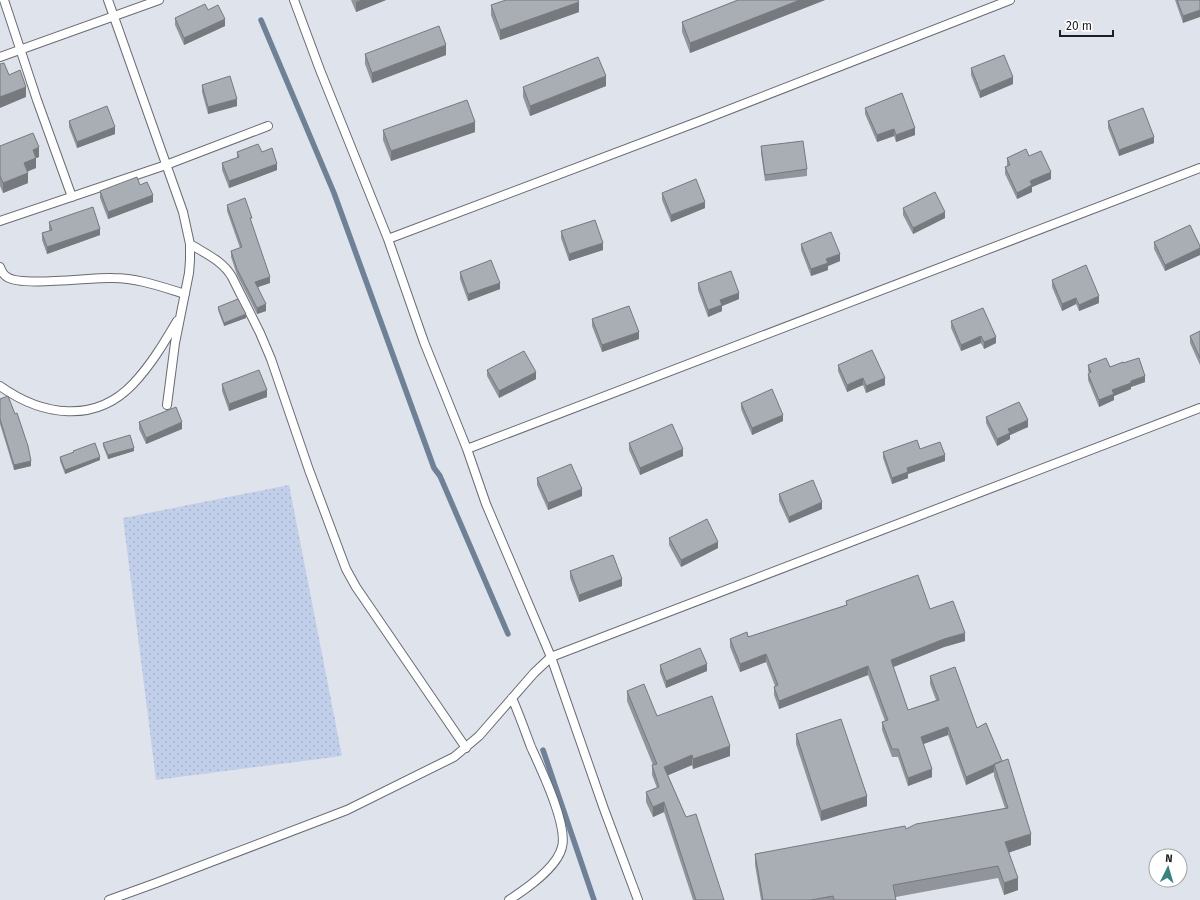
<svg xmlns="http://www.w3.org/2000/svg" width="1200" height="900" font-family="'Fira Sans',sans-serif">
  <defs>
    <pattern id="park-dots" width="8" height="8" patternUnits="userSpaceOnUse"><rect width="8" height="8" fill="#c2cfea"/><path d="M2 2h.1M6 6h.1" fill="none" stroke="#a6b1c8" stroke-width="1.8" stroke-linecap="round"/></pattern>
  </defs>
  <rect width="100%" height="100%" fill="#dfe3eb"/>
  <path fill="url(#park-dots)" d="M289,485L342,756L156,780L123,518Z"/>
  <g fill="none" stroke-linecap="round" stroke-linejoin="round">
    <path stroke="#6f8197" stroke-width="5.5" d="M261,20L334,193L434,468L440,476L508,634
      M543,750L594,900"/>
    <g stroke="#686c73" stroke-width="10">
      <path id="lane" d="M4,0L37,100L72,197
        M108,0L183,212L190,244V260L189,273L175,343L167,405
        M294,0L320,70L388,239L424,342L467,449L486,504L551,657L604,809L638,900
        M0,57L159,0
        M0,221L166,165L268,126
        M388,239L700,121L1010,0
        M190,244C206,254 223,261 232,277L260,333L271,359L309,470L346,569L356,587L466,748
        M0,267C1,270 4,275 7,277C21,287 93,277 113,278C138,278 162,287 185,294
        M0,386C42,416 95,424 133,384C151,365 164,343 177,321
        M467,449L1200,168
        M109,900L156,883L347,810L454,757L479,736L534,673L551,657L1200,408
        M509,900C526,889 557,868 562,847C568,825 541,769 531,747C525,731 519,714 512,698"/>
    </g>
    <use href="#lane" stroke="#fff" stroke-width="8"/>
  </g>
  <path fill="#91959b" d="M351,0H386L356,12Z
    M738,0H825L690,53L682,32V22Z
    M1175,0H1200L1183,23Z
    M491,5L579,12L500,40L491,15Z
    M208,10L225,26L184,45L175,25V18Z
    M365,54L446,55L372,83L365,64Z
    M971,68L1013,84L980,98L971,75Z
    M202,85L237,106L208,114L202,92Z
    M606,86L530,116L523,97V87Z
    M865,108L915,135L896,142L894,136L877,142L865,114Z
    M69,121L115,134L77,148L69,127Z
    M1108,121L1154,143L1119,156L1108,128Z
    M383,130L475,132L391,161L383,140Z
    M0,146L39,157L36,158V168L27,171L28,183L3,193L0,186Z
    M761,146L807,169V176L765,181L761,153Z
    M237,152H262L277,170L229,188L222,170V163L237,158Z
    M1029,156L1051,179L1032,187V192L1017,199L1005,174V167L1007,166V158Z
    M140,185L153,202L108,219L100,198V191Z
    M662,193L705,208L671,222L662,200Z
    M227,205L252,224L270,283L258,287L266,311L257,314L237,275L231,257V251L240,248L227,211Z
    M903,208L945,218L913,234L903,215Z
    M49,222L100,235L47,254L42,240V233L50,231L49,229Z
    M561,231L603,250L569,261L561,238Z
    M1154,242L1200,248V255L1165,271L1154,249Z
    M801,244L840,261L828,266V270L811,276L801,250Z
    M460,272L500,289L468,301L460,279Z
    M1052,280L1099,303L1079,311L1076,304L1062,311L1052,287Z
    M698,283L739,299L722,306V311L708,317L698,290Z
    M218,307L246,318L224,326L218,310Z
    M592,319L639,339L602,352L592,326Z
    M951,321L996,343L984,349L981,343L961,351L951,328Z
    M1200,331V365L1190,343V336Z
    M1123,363L1145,382L1131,387V389L1114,396V400L1099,407L1088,380V374L1089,373L1088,371V365L1110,367Z
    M838,365L885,385L866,393L863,385L847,392L838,371Z
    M487,370L536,379L499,398L487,376Z
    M222,384L267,397L229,411L222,391Z
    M0,399L15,414L31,466L14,470L0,424Z
    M741,403L783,421L752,435L741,409Z
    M986,417L1028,427L1010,435V439L997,446L986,423Z
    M139,422L182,429L146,444L139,429Z
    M103,443L134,451L108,459L103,446Z
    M629,443L683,456L640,475L629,450Z
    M920,449L945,461L908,474V478L892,484L883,458V452Z
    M73,451L100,460L65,474L60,461V457L73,453Z
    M537,478L582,496L548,510L537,485Z
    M779,494L822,509L789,523L779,501Z
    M669,538L718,548L681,567L669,545Z
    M570,571L622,586L579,602L570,578Z
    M846,601L930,609L965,641L944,647L893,667L908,710L936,700L930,684V676L977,728L986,723L1031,845L1009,852L1018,890L1004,895L998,878L896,897V900H761L755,865V854L906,829L1005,808L994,776V772L966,785L948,735L923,744L932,777L908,786L898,757H892L882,730V722L885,721L868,675L779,709L774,695V687L775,686L766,662L740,672L730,647V639L748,637L846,605Z
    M660,665L707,671L666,688L660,672Z
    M627,691L657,716L730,756L693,769L692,765L668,775L686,817L724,900H693L664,812L653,817L646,802V792L657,788L652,775V765H653L627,701Z
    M796,734L867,806L821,821L796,744Z"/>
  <path fill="#76797e" d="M361,0H386L356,12V2Z
    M800,0H825L690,53V43Z
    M579,2V12L500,40V30Z
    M1200,10V17L1183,23V16Z
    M225,19V26L184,45V38Z
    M446,45V55L372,83V73Z
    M606,76V86L530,116V106Z
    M1013,77V84L980,98V91Z
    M26,87V97L0,108V97Z
    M237,99V106L208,114V107Z
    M475,122V132L391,161V151Z
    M115,127V134L77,148V142Z
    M915,128V135L896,142V135Z
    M894,129V136L877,142V135Z
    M1154,137V143L1119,156V150Z
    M39,147V157L36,158V168L24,173V163L33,150Z
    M277,164V170L229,188V181Z
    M1051,172V179L1032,187V192L1017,199V193L1030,181Z
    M28,173V183L3,193V183Z
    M153,195V202L108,219V212Z
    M705,202V208L671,222V215Z
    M945,212V218L913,234V228Z
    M100,229V235L47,254V247Z
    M603,243V250L569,261V254Z
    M1200,248V255L1165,271V265Z
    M840,254V261L828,266V270L811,276V269L826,259Z
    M270,277V283L255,288V282Z
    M500,283V289L468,301V294Z
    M739,293V299L722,306V311L708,317V310L720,300Z
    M1099,296V303L1079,311V305Z
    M1076,298V304L1062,311V304Z
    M266,304V311L257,314V308Z
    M246,314V318L224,326V323Z
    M639,332V339L602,352V345Z
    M981,336V343L961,351V345Z
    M996,337V343L984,349V342Z
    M536,372V379L499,398V391Z
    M1145,376V382L1131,387V389L1114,396V400L1099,407V400L1112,390L1131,381Z
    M863,378V385L847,392V385Z
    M885,378V385L866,393V386Z
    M267,390V397L229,411V404Z
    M783,415V421L752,435V428Z
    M1028,420V427L1010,435V439L997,446V439L1008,429Z
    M182,422V429L146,444V438Z
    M134,448V451L108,459V455Z
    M683,449V456L640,475V468Z
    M945,455V461L908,474V478L892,484V478L907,468Z
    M100,457V460L65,474V470Z
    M31,461V466L14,470V465Z
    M582,489V496L548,510V503Z
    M822,502V509L789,523V517Z
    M718,542V548L681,567V560Z
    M622,579V586L579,602V595Z
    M965,633V641L944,647L891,668V660L944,639Z
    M766,654V662L740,672V664Z
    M707,664V671L666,688V681Z
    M868,666V675L779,709V701Z
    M948,727V735L921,745V737Z
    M730,746V756L693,769V759Z
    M692,755V765L664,777V767Z
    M994,764V772L966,785V777Z
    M932,769V777L908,786V778Z
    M867,796V806L821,821V811Z
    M664,802V812L653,817V807Z
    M1031,834V845L1005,854V842Z
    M1018,878V890L1004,895V883Z"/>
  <path fill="#a9adb4" stroke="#76797e" d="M506,0H578L579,2L500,30L491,5Z
    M738,0H800L690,43L682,22Z
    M1177,0H1200V10L1183,16Z
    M205,4L208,10L218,5L225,19L184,38L175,18Z
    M439,26L446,45L372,73L365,54Z
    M1004,55L1013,77L980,91L971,68Z
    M598,57L606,76L530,106L523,87Z
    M4,63L9,75L20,70L26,87L0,97V64Z
    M230,76L237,99L208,107L202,85Z
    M902,93L915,128L896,135L894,129L877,135L865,108Z
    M467,100L475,122L391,151L383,130Z
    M107,106L115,127L77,142L69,121Z
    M1143,108L1154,137L1119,150L1108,121Z
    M33,133L39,147L33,150L36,158L24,163L28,173L3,183L0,176V146Z
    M803,141L807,169L765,175L761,146Z
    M258,144L262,152L272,148L277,164L229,181L222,163L239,157L237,152Z
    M1026,149L1029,156L1041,151L1051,172L1030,181L1032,185L1017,193L1005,167L1010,165L1007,158Z
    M137,177L140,185L147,182L153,195L108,212L100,191Z
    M696,179L705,202L671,215L662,193Z
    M935,192L945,212L913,228L903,208Z
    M245,198L252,218H250L270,277L255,282L266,304L257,308L237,269L231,251L242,247L227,205Z
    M93,207L100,229L47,247L42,233L52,230L49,222Z
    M595,220L603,243L569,254L561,231Z
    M1190,225L1200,246V248L1165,265L1154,242Z
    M831,232L840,254L826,259L828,263L811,269L801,244Z
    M491,260L500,283L468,294L460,272Z
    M1086,265L1099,296L1079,305L1076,298L1062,304L1052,280Z
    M731,271L739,293L720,300L722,305L708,310L698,283Z
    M238,299L246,314L224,323L218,307Z
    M629,306L639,332L602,345L592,319Z
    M983,308L996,337L984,342L981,336L961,345L951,321Z
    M1200,331V358L1190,336Z
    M872,350L885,378L866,386L863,378L847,385L838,365Z
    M524,351L536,372L499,391L487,370Z
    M1106,358L1110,367L1123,362V363L1139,358L1145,376L1131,381V383L1112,390L1114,394L1099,400L1088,374L1091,372L1088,365Z
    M259,370L267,390L229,404L222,384Z
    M772,389L783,415L752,428L741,403Z
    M8,396L15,414L17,413L28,446L31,461L14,465L0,419V399Z
    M1019,402L1028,420L1008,429L1010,433L997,439L986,417Z
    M176,407L182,422L146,438L139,422Z
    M672,424L683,449L640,468L629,443Z
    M130,435L134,448L108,455L103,443Z
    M917,440L920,449L940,442L945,455L907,468L908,472L892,478L883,452Z
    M95,443L100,457L65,470L60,457L74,452L73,451Z
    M571,464L582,489L548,503L537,478Z
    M813,480L822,502L789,517L779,494Z
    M707,519L718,542L681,560L669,538Z
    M613,555L622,579L579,595L570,571Z
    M918,575L930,609L953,601L965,633L944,639L891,660L908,710L939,700L930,676L955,667L977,728L986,723L1002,761L966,777L948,727L921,737L932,769L908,778L898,749H892L882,722L888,720L868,666L779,701L774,687L778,685L766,654L740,664L730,639L747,632L748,637L847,605L846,601Z
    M700,648L707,664L666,681L660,665Z
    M644,684L657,716L712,696L730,746L693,759L692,755L664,767L686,817L696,814L724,900H696L664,802L653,807L646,792L659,787L652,765L657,764L627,691Z
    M841,719L867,796L821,811L796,734Z
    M1008,759L1031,834L1005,842L1018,878L1004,883L998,866L893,885L896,900H834L833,896L811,900H763L755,854L905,826L906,829L916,824L1008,808L994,764Z"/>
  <g transform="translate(1168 868) rotate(5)"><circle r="19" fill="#ffffff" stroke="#a5a5a6"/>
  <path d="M0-3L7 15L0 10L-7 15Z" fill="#3a827e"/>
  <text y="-6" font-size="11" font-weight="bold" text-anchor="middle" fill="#1d1f21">N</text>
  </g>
  <path d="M1060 30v6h53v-6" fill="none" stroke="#1d1f21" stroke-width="2"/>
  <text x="1066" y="30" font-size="12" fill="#1d1f21" stroke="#ffffff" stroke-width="3" paint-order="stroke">20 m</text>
</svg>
